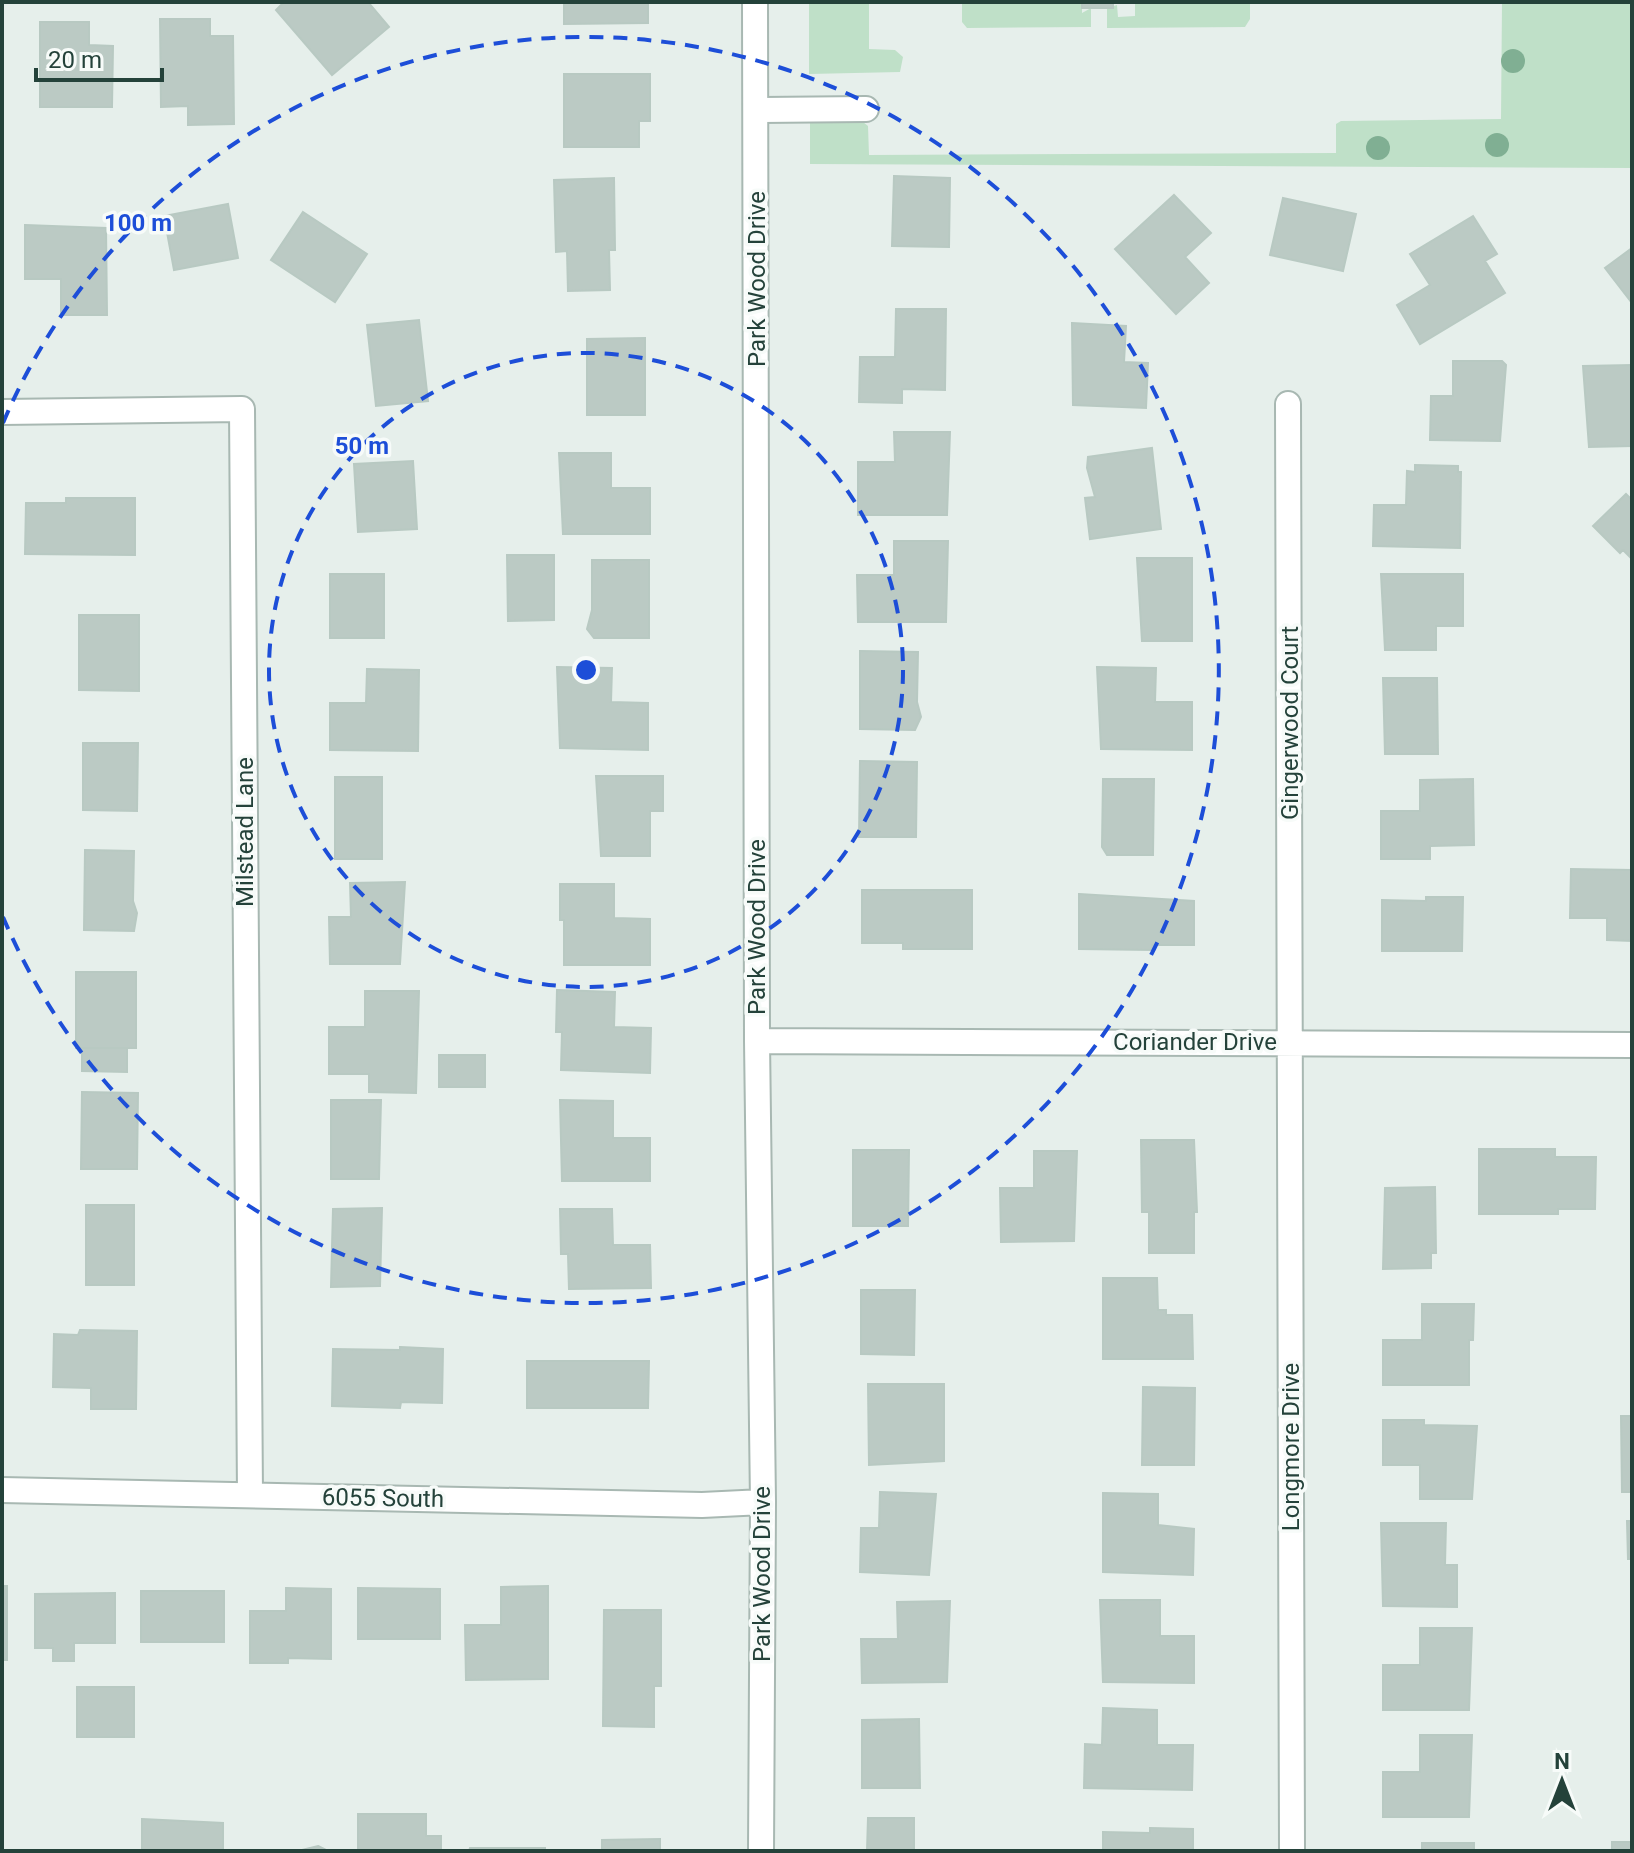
<svg xmlns="http://www.w3.org/2000/svg" width="1634" height="1853" font-family="Roboto,sans-serif">
  <rect width="100%" height="100%" fill="#e6efeb"/>
  <path fill="#bfe0c8" d="M809,2H869V49L895,50L903,57L900,72L809,74Z
    M962,2H1082V13L1091,8V27L967,28L962,22Z
    M1135,2H1250V19L1245,27L1107,28V8L1117,5L1118,17L1135,16Z
    M1502,2H1632V168L810,164V123L863,122L868,126L869,155L1336,153V124L1341,121L1501,119Z"/>
  <path fill="#bbcac4" stroke="#b8c9c2" stroke-width="2" d="M284,2H368L389,27L332,75L276,10Z
    M564,2H648V23L564,24Z
    M1082,2H1113V8H1082Z
    M160,19H210V36H233L234,124L188,125V106L161,107Z
    M40,22H89V45L113,46L112,107H40Z
    M564,74H650V121H639V147H564Z
    M894,176L950,178L949,247L892,246Z
    M614,178L615,250H609L610,290L568,291L567,251L556,252L554,180Z
    M1174,195L1211,233L1185,257L1209,283L1176,314L1115,249Z
    M1283,198L1356,214L1343,271L1270,255Z
    M228,204L238,258L174,270L164,216Z
    M303,212L367,254L335,302L271,260Z
    M1473,216L1497,254L1485,261L1505,293L1420,344L1397,305L1430,285L1410,254Z
    M25,225L106,228L107,315H61V279H25Z
    M1632,248V303L1605,268Z
    M896,309H946L945,390L902,389V403L859,402L860,357H895Z
    M419,320L428,401L376,406L367,325Z
    M1072,323L1126,326L1124,362L1148,363L1146,408L1073,405Z
    M645,338V415H587V339Z
    M1453,361H1502L1506,365L1500,441L1430,440L1431,396H1453Z
    M1632,365V446L1589,447L1583,366Z
    M894,432H950L947,515H858V462H895Z
    M1152,448L1161,529L1090,539L1085,498L1095,497L1087,468L1088,457Z
    M559,453H611V488H650V534H563Z
    M413,461L417,529L358,532L354,464Z
    M1415,465L1458,466V472H1461L1460,548L1373,546L1374,505H1406L1407,471L1415,472Z
    M1626,494L1632,500V559L1623,550L1620,553L1593,526Z
    M66,498H135V555L25,554L26,503H66Z
    M894,541H948L946,622H858L857,575H894Z
    M507,555H554V620L508,621Z
    M1137,558H1192V641H1142Z
    M592,560H649V638H594L587,629L592,610Z
    M330,574H384V638H330Z
    M1381,574H1463V626H1436V650H1385Z
    M79,615H139V691L79,690Z
    M860,651L918,652L917,702L921,717L915,730L860,729Z
    M557,667L612,668L611,702L648,703V750L560,748Z
    M1097,667L1156,668L1155,702H1192V750L1101,749Z
    M367,669L419,670L418,751L330,750V703H366Z
    M1383,678H1437L1438,754H1385Z
    M83,743H138L137,811L83,810Z
    M860,761L917,762L916,837H859Z
    M596,776H663V811H650V856H601Z
    M335,777H382V859H335Z
    M1103,779H1154L1153,855H1107L1102,847Z
    M1473,779L1474,845L1430,846V859H1381V811H1420V780Z
    M85,850L134,851L133,901L137,913L134,931L84,930Z
    M1571,869L1632,870V941L1607,940V918H1570Z
    M405,882L400,964H330L329,917H351L350,883Z
    M560,884H614V918L650,919V965H564V920H560Z
    M862,890H972V949H903V943H862Z
    M1079,894L1194,901V945H1152V950L1079,949Z
    M1426,897H1463L1462,951H1382V900L1426,901Z
    M76,972H136V1048H76Z
    M557,990L615,992L614,1027L651,1028L650,1073L561,1070L562,1032H556Z
    M365,991H419L416,1093L369,1092V1074H329V1027H365Z
    M82,1048H127V1072L82,1071Z
    M439,1055H485V1087H439Z
    M82,1092L138,1093L137,1169H81Z
    M331,1100H381L379,1179H331Z
    M560,1100L613,1101V1138H650V1181H562Z
    M1141,1140H1194L1197,1212H1194V1253H1149V1212H1142Z
    M1479,1149H1555V1157H1596L1595,1209H1558V1214H1479Z
    M853,1150H909L908,1226H853Z
    M1034,1151H1077L1074,1241L1001,1242L1000,1188H1034Z
    M1435,1187L1436,1253H1431V1268L1383,1269L1385,1188Z
    M86,1205H134V1285H86Z
    M382,1208L380,1286L331,1287L333,1209Z
    M560,1209H612L613,1245H650L651,1288L569,1289L568,1254H561Z
    M1103,1278H1157L1158,1310H1166V1315H1192L1193,1359H1103Z
    M861,1290H915L914,1355L861,1354Z
    M1422,1304H1474L1473,1340H1469V1385H1383V1340H1422Z
    M80,1330L137,1331L136,1409H91V1388L53,1387L54,1334L78,1335Z
    M400,1347L443,1349L442,1403L401,1402L400,1408L332,1406L333,1349L400,1350Z
    M527,1361H649L648,1408H527Z
    M868,1384H944V1461L869,1465Z
    M1143,1387L1195,1388L1194,1465H1142Z
    M1621,1416H1632V1492H1622Z
    M1383,1420H1424V1425L1477,1426L1472,1499H1420V1465H1383Z
    M880,1492L936,1494L929,1575L860,1572L861,1528H879Z
    M1103,1493L1158,1494V1525L1194,1529L1193,1575L1103,1572Z
    M1627,1521H1632V1559H1628Z
    M1381,1523H1446L1445,1565H1457V1607L1383,1606Z
    M2,1586H7V1660H2Z
    M548,1586V1679L466,1680L465,1625H501V1587Z
    M286,1588L331,1589V1659L288,1658V1663H250V1611H286Z
    M358,1588L440,1589V1639H358Z
    M141,1591H224V1642H141Z
    M115,1593V1643H74V1661H53V1648H35V1594Z
    M1100,1600H1160V1636H1194V1683L1103,1682Z
    M950,1601L947,1682L862,1683L861,1639H898L897,1602Z
    M604,1610H661V1686H654V1727L603,1726Z
    M1420,1628H1472L1469,1710H1383V1665H1420Z
    M77,1687H134V1737H77Z
    M1103,1708L1157,1710V1745H1193L1192,1790L1084,1788L1085,1744L1102,1745Z
    M919,1719L920,1788H862V1720Z
    M1420,1735H1472L1469,1817H1383V1772H1420Z
    M358,1814H426V1836H441V1851H358Z
    M868,1818H914V1851H867Z
    M142,1819L223,1823V1851H142Z
    M1150,1828L1193,1829V1851H1103V1832L1150,1833Z
    M660,1839V1851H602V1840Z
    M1612,1842H1632V1851H1612Z
    M1422,1843H1474V1851H1422Z
    M318,1846L328,1851H253L302,1850Z
    M470,1848H545V1851H469Z"/>
  <g fill="none" stroke-linecap="round" stroke-linejoin="round">
    <g stroke="#a8b8b2" stroke-width="28">
      <path id="lane" d="M757,110L866,109"/>
    </g>
    <g stroke="#a8b8b2" stroke-width="28">
      <path id="street" d="M755,2L757,1041L763,1502L761,1851
        M1288,404L1292,1851
        M2,412L242,409L250,1495
        M757,1041L1632,1045
        M2,1490L702,1505L763,1502"/>
    </g>
    <use href="#lane" stroke="#fff" stroke-width="24"/>
    <use href="#street" stroke="#fff" stroke-width="24"/>
  </g>
  <g fill="#80af93">
    <circle cx="1513" cy="61" r="12"/>
    <circle cx="1497" cy="145" r="12"/>
    <circle cx="1378" cy="148" r="12"/>
  </g>
  <g fill="none" stroke="#1d4ed8" stroke-width="4" stroke-dasharray="14 10">
    <circle cx="586" cy="670" r="317"/>
    <path d="M3 423A633 633 0 1 1 3 917"/>
  </g>
  <g text-anchor="middle" dominant-baseline="central" stroke-width="7" stroke-linejoin="round" paint-order="stroke">
    <g font-size="24" fill="#24423a" stroke="#f7fbf9">
      <text transform="translate(757 279) rotate(-90)">Park Wood Drive</text>
      <text transform="translate(1290 723) rotate(-90)">Gingerwood Court</text>
      <text transform="translate(245 832) rotate(-90)">Milstead Lane</text>
      <text transform="translate(757 927) rotate(-90)">Park Wood Drive</text>
      <text x="1195" y="1042">Coriander Drive</text>
      <text transform="translate(1291 1447) rotate(-90)">Longmore Drive</text>
      <text transform="translate(383 1498) rotate(1)">6055 South</text>
      <text transform="translate(762 1574) rotate(-90)">Park Wood Drive</text>
    </g>
  </g>
  <circle cx="586" cy="670" r="12" fill="#1d4ed8" stroke="#f7fbf9" stroke-width="4"/>
  <g font-size="24" text-anchor="middle" font-weight="bold" fill="#1d4ed8" stroke="#f7fbf9" stroke-width="7" stroke-linejoin="round" paint-order="stroke">
    <text x="138" y="231">100 m</text>
    <text x="362" y="454">50 m</text>
  </g>
  <rect width="1634" height="1853" fill="none" stroke="#24423a" stroke-width="8"/>
  <g transform="translate(1562 1781)" stroke="#f7fbf9" stroke-width="6" paint-order="stroke">
  <path d="M0-6L14 30L0 20L-14 30Z" fill="#24423a"/>
  <text y="-12" font-size="22" font-weight="bold" text-anchor="middle" fill="#24423a">N</text>
  </g>
  <path d="M36 68v12h126v-12" fill="none" stroke="#24423a" stroke-width="4"/>
  <text x="48" y="68" font-size="24" fill="#24423a" stroke="#f7fbf9" stroke-width="6" paint-order="stroke">20 m</text>
</svg>
